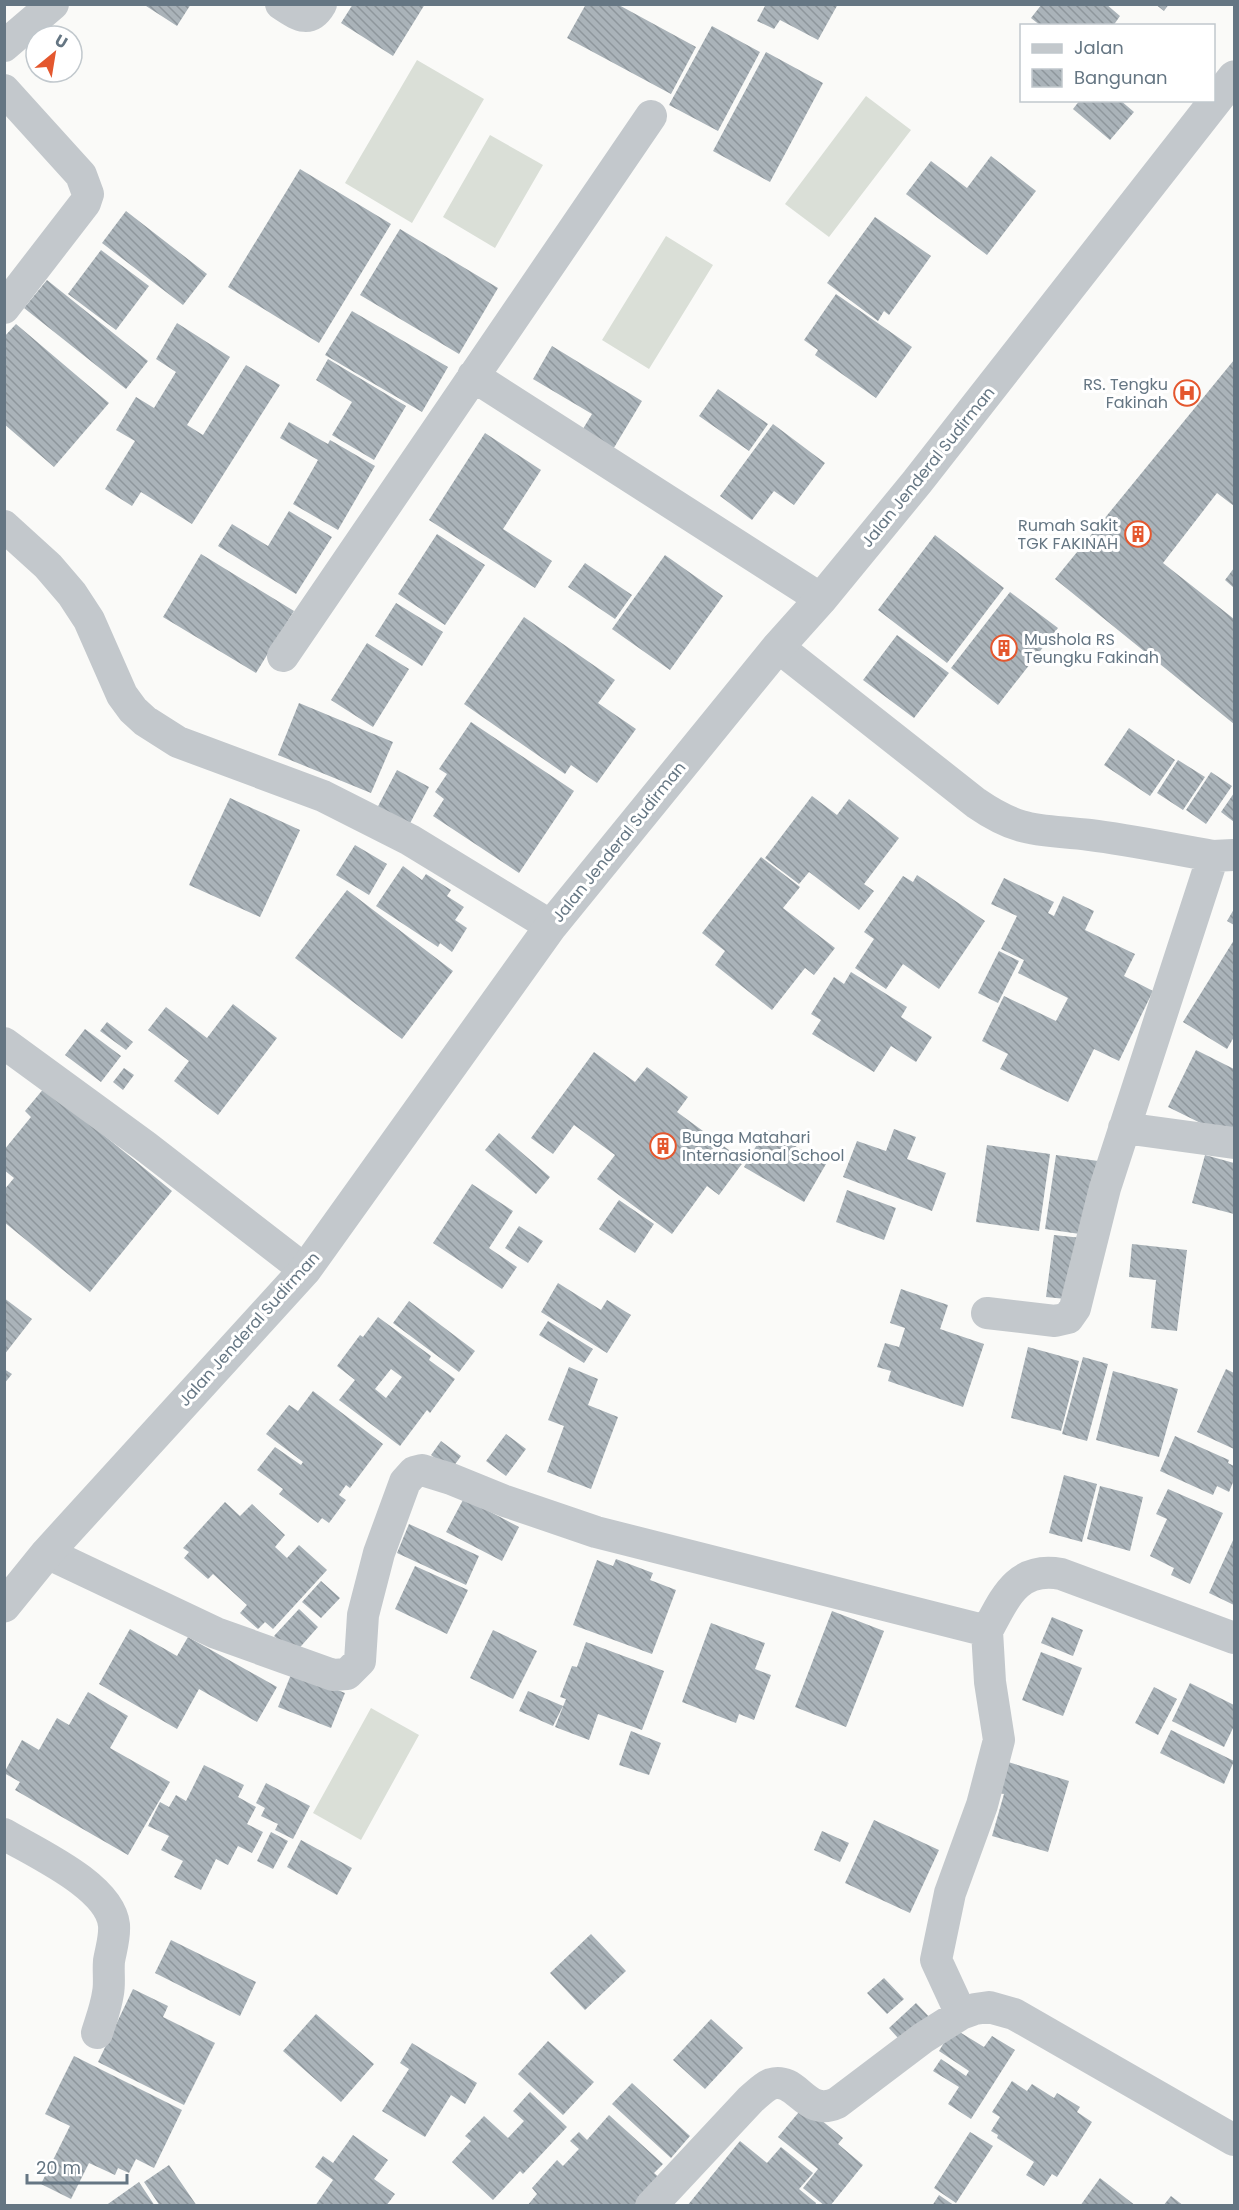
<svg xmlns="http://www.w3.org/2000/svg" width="1239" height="2210" font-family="Poppins,sans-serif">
  <defs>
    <pattern id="building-back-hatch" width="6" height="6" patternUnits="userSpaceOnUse" patternTransform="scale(1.5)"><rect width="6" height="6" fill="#aab3b9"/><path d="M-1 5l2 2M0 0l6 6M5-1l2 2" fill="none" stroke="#8e969c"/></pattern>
  </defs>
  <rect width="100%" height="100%" fill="#fafaf8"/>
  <path fill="#dadfd7" d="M417,60L484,99L412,223L345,183Z
    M866,96L911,130L829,237L785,204Z
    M490,135L543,165L495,248L443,217Z
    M666,236L713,265L649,369L602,340Z
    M371,1708L419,1735L361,1840L313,1813Z"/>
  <path fill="url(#building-back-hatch)" fill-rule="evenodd" d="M143,4H191L177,26Z
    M353,4H425L393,56L341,23Z
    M586,4H617L696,47L671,94L567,38Z
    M766,4H838L818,40L780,20L774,29L757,21Z
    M1042,4H1106L1120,16L1113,26H1041L1031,18Z
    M1155,4H1169L1164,11Z
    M712,26L760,52L718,131L669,105Z
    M766,52L823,83L770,182L713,151Z
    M1080,100H1120L1134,112L1110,140L1073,109Z
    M991,156L1036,191L987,255L906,194L931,161L967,188Z
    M300,169L391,224L319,343L228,287Z
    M126,211L207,274L183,305L102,243Z
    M875,217L931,256L889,315L884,311L878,321L827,283Z
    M400,229L498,288L459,354L360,295Z
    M101,250L149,286L116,330L68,294Z
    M47,280L148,361L126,389L24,308Z
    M836,294L912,347L876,398L815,355L818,350L804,340Z
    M352,311L448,367L422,412L325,355Z
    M177,323L230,357L187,425L203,435L246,365L280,385L192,524L141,492L132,506L105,489L135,441L116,430L136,397L154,408L176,372L156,359Z
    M16,324L109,403L54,467L4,424V337Z
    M552,346L642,401L609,456L578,437L592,414L533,379Z
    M328,359L406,406L374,460L332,435L352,402L316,380Z
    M1234,360V506L1217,493L1163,563L1234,619V724L1055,579Z
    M718,389L768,424L749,451L699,416Z
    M289,422L328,444L330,440L375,466L338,530L293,504L318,460L280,438Z
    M773,424L825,463L794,505L774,491L752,520L720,496Z
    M485,433L541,470L503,529L552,561L535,588L429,520Z
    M289,511L332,537L296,594L218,546L232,524L268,546Z
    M437,534L485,565L445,625L398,594Z
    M935,535L1004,588L947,663L878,610Z
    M201,554L294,611L256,673L163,617Z
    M665,555L723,596L670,670L612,629Z
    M585,563L632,595L615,619L568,587Z
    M1234,568V588L1225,580Z
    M1010,592L1058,628L998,705L951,668Z
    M396,603L443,632L422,666L375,636Z
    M524,617L615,680L598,703L636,729L597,783L571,765L565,774L464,704Z
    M897,635L949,673L914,718L863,680Z
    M367,643L409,669L373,727L331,700Z
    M299,703L393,742L371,793L278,755Z
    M471,722L574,791L519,873L433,816L444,799L435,792L447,774L439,769Z
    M1129,728L1175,760L1150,796L1104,765Z
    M1178,760L1205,777L1183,810L1157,793Z
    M397,770L429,787L407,829L375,812Z
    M1211,772L1232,786L1206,824L1186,810Z
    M1234,793V822L1221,812Z
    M812,796L837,815L849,799L899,838L864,884L874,891L859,910L809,872L799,884L765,858Z
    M230,798L300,830L260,917L189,885Z
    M355,845L387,864L369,895L336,875Z
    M761,857L800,887L783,908L835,948L814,975L805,968L772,1010L715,965L725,951L702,933Z
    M403,866L422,880L426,874L451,890L447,896L464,907L455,920L467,928L452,952L440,943L438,947L376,906Z
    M917,875L985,921L939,989L903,964L886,989L855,968L874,939L864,932L903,876L913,882Z
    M1004,878L1054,902L1048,913L1054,916L1063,896L1094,911L1085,930L1135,954L1124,976L1153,991L1119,1061L1094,1049L1068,1102L1000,1069L1008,1054L982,1041L1004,996L1056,1021L1068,998L1018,973L1024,960L1001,949L1017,916L991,904Z
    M347,890L453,971L402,1039L295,958Z
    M1234,909V925L1227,921Z
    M1234,940V1037L1227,1049L1183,1022Z
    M999,951L1019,961L998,1003L978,993Z
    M851,972L907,1007L901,1017L932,1037L916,1062L891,1046L874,1072L812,1034L821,1020L811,1014L834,977L844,984Z
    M233,1004L277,1038L218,1115L174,1081L189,1061L148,1030L166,1007L207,1038Z
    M107,1022L133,1042L126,1050L100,1031Z
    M85,1029L121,1056L101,1082L65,1055Z
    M1196,1050L1234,1069V1126L1229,1137L1168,1107Z
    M594,1052L635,1082L647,1067L688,1097L677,1112L744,1161L719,1195L707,1186L672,1234L597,1179L615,1155L574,1125L553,1154L531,1138Z
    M124,1068L134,1075L123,1090L113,1082Z
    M45,1087L172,1191L90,1292L4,1222V1190L14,1178L4,1170V1150L31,1117L25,1111Z
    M766,1129L826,1164L804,1202L744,1167Z
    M894,1129L916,1137L907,1159L946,1173L932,1211L843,1177L857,1141L886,1151Z
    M499,1133L550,1177L536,1194L485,1150Z
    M987,1145L1050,1154L1039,1231L976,1222Z
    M1056,1155L1098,1161L1087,1235L1045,1229Z
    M1205,1155L1234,1163V1214L1192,1203Z
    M472,1184L513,1211L489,1248L517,1267L502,1289L433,1243Z
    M847,1190L896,1208L884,1240L836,1222Z
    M619,1200L654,1224L635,1253L599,1229Z
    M519,1226L543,1241L528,1263L505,1248Z
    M1054,1235L1082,1238L1076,1300L1046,1297Z
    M1132,1244L1187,1250L1177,1331L1151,1328L1156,1280L1129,1277Z
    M558,1283L601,1310L607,1300L631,1315L607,1353L541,1312Z
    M901,1289L948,1305L940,1329L984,1344L963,1407L888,1381L891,1371L877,1367L885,1343L899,1347L905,1328L890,1323Z
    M4,1298L32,1319L4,1355Z
    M409,1301L475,1351L459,1372L393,1323Z
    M378,1317L431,1356L429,1360L455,1379L430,1413L427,1410L400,1446L339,1400L355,1380L337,1366L360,1335L363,1337ZM391,1369L402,1377L386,1398L375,1389Z
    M548,1321L593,1349L584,1363L539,1335Z
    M1028,1347L1079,1361L1061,1431L1011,1418Z
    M1083,1357L1108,1364L1087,1441L1062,1434Z
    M569,1367L598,1379L588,1405L618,1417L591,1489L547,1472L564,1426L548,1420Z
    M4,1369L12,1374L4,1384Z
    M1226,1369L1234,1373V1449L1197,1432Z
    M1113,1371L1178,1389L1159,1457L1096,1440Z
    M313,1391L383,1444L350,1488L346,1485L339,1495L346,1500L329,1523L322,1518L318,1523L279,1494L283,1489L257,1470L275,1447L301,1465L303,1462L266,1434L289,1405L298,1411Z
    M506,1434L526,1449L506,1476L486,1461Z
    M1175,1436L1229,1460L1228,1463L1234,1466V1480L1229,1492L1217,1486L1213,1495L1160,1471Z
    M441,1441L461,1456L451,1470L431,1455Z
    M1064,1475L1097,1484L1082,1542L1049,1533Z
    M1100,1486L1143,1497L1130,1551L1087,1539Z
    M1168,1489L1223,1513L1190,1584L1171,1575L1174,1568L1150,1556L1167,1519L1156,1514Z
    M464,1498L519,1527L502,1561L446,1532Z
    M225,1502L240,1516L252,1504L285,1535L275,1547L287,1558L299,1545L327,1570L273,1629L265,1622L258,1629L240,1613L247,1605L213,1574L208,1579L184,1558L189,1552L183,1548Z
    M409,1524L479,1556L466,1585L397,1553Z
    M1234,1538V1605L1209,1593Z
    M616,1559L653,1573L650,1580L676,1590L652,1654L573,1625L597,1560L613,1566Z
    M415,1566L468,1590L447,1634L395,1609Z
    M321,1581L340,1598L321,1618L302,1602Z
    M299,1609L318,1627L294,1654L274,1636Z
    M832,1611L884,1631L846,1727L795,1707Z
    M1052,1617L1083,1630L1073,1656L1041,1643Z
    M711,1623L765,1643L755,1669L771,1675L754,1720L739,1714L736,1723L682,1702Z
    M130,1629L177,1656L188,1637L277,1687L257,1722L199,1689L177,1729L99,1684Z
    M493,1630L537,1651L513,1699L470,1678Z
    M586,1642L664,1671L642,1730L598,1714L589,1740L555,1727L566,1699L560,1697L572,1666L577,1667Z
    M1041,1652L1082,1668L1063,1716L1022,1700Z
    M292,1672L345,1693L331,1728L278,1707Z
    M1190,1683L1234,1705V1726L1224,1747L1172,1721Z
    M1154,1687L1177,1699L1158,1735L1135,1723Z
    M528,1691L563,1706L553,1726L519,1711Z
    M88,1692L128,1716L110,1748L170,1782L128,1855L15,1790L20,1782L4,1773L22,1740L39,1750L57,1718L69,1725Z
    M1171,1730L1234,1761L1224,1784L1160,1753Z
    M631,1731L661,1743L649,1775L619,1765Z
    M1008,1762L1069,1781L1048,1852L992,1836L1004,1794L999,1793Z
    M204,1765L244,1785L238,1797L256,1807L247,1824L263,1832L252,1853L238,1846L228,1865L216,1859L201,1890L174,1877L183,1861L161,1850L169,1836L148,1826L160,1802L169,1807L176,1795L186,1801Z
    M266,1783L310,1806L293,1839L275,1830L278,1824L261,1816L265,1808L256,1803Z
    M874,1820L939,1850L910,1913L845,1883Z
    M822,1831L849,1843L840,1862L814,1850Z
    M271,1832L288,1841L273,1869L257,1861Z
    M301,1840L352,1868L337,1895L287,1867Z
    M591,1934L626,1971L585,2010L550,1973Z
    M171,1940L256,1982L240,2016L155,1973Z
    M884,1978L904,1999L887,2014L867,1993Z
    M133,1989L168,2006L163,2017L215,2043L184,2105L98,2062Z
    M916,2003L935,2023L907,2048L889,2028Z
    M316,2014L374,2064L341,2102L283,2051Z
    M711,2019L743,2048L705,2089L673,2060Z
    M953,2028L984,2047L992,2036L1015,2050L971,2119L948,2104L959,2087L933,2071L941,2059L966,2076L969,2071L939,2051Z
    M548,2041L594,2082L563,2115L518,2074Z
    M412,2043L477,2083L465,2104L451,2095L425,2137L382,2111L409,2069L400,2063Z
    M74,2056L182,2110L154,2168L136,2159L129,2173L118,2168L115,2175L89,2163L71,2199L41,2184L70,2126L45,2114Z
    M1012,2081L1027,2091L1032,2084L1054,2098L1057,2093L1080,2107L1077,2112L1092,2122L1057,2177L1052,2174L1044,2186L1026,2175L1034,2162L997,2138L998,2135L991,2131L1000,2117L992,2112Z
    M632,2083L690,2136L671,2158L612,2104Z
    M530,2092L567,2127L523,2174L520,2171L493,2200L452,2162L471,2141L465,2136L484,2116L508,2138L524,2121L513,2111Z
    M804,2106L843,2138L838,2144L863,2165L830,2206H825L803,2188L818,2169L778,2137Z
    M609,2115L663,2164L654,2173L661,2179L637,2206H527L537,2194L532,2188L557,2160L563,2166L579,2149L570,2141L579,2132L587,2140Z
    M970,2132L993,2146L956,2203L934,2188Z
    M353,2135L388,2160L374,2179L395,2194L386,2206H315L333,2180L315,2167L323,2156L333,2163Z
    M740,2141L767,2163L781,2147L813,2173L799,2189L816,2203L815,2206H687Z
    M169,2165L197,2206H160L144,2182Z
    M1100,2178L1136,2206H1080Z
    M139,2182L155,2206H105Z
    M939,2195L955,2206H932Z
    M1171,2196L1184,2206H1163Z"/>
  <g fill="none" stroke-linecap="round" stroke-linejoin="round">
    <path stroke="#c3c8cc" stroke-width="32" d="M281,4C297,14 309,25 321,4
      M4,46L53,4
      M4,90L81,175L88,194L85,203L4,308
      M473,376L821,599
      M4,526L48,566L72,594L89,620L122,695L133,710L145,721L178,742L323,796L410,840L551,926
      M778,647L976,803C1021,834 1039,829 1090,835C1131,840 1172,849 1213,856L1233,855
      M283,656L651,116
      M4,1043L145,1146L305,1270
      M1124,1128L1234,1143
      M987,1313L1055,1321L1068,1318L1075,1308L1105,1188L1213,856
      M47,1553L216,1633L333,1675L347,1674L360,1661L363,1615L379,1553L405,1482L414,1472L422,1470L451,1479L505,1501L596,1532L987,1631C1005,1598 1017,1566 1061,1574L1234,1638
      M4,1834C36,1853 110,1886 114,1925C115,1938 111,1949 109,1961C108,1972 110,1983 108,1993C106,2007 101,2020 97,2033
      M961,2014L936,1960L950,1893L982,1805L999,1740L990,1682L987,1631
      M651,2206L751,2099C757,2094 765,2086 771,2084C798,2076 805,2118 837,2103L923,2038L961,2014L975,2009L989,2007L1014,2014L1234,2140"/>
    <path stroke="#c3c8cc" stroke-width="33" d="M4,1606L47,1553L305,1270L551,926L778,647L821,599L917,482L1234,77"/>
  </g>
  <defs>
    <g id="hospital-ring" transform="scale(1.35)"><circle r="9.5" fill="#fff" stroke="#e4572e" stroke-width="1.5"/><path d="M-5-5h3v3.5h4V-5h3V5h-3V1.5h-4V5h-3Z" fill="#e4572e"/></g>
    <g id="building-ring" transform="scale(1.35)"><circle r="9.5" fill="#fff" stroke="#e4572e" stroke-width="1.5"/><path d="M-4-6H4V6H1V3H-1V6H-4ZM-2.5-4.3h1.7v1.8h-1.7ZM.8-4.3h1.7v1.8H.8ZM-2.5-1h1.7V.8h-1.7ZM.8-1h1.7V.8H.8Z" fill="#e4572e"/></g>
  </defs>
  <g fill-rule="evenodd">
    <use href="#hospital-ring" x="1187" y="393"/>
    <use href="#building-ring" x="1138" y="534"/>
    <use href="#building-ring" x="1004" y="648"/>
    <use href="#building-ring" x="663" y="1146"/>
  </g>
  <g text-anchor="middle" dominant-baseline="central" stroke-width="6" stroke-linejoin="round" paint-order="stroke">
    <g font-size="16" fill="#657683" stroke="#fff" text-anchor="end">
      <text x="1168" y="384">RS. Tengku<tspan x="1168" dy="18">Fakinah</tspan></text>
      <text x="1118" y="525">Rumah Sakit<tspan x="1118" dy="18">TGK FAKINAH</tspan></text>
      <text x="1024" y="639" text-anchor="start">Mushola RS<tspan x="1024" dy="18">Teungku Fakinah</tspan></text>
      <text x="682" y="1137" text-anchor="start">Bunga Matahari<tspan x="682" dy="18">Internasional School</tspan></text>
    </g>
    <g font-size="16" fill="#657683" stroke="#fff">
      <text transform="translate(928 467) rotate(-51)">Jalan Jenderal Sudirman</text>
      <text transform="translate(619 842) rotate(-51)">Jalan Jenderal Sudirman</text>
      <text transform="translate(249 1329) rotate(-48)">Jalan Jenderal Sudirman</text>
    </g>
  </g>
  <rect width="1239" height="2210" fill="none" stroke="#657683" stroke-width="12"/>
  <rect x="1020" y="24" width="195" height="78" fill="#ffffff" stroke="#c1c8cd" stroke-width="1.5"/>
  <rect x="1032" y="44" width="30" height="9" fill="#c3c8cc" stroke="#c1c8cd" stroke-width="1.5"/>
  <text x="1074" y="54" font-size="18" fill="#657683">Jalan</text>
  <rect x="1032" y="69" width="30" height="18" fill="url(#building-back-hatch)" stroke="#c1c8cd" stroke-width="1.5"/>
  <text x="1074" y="84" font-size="18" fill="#657683">Bangunan</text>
  <g transform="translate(54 54) rotate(30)"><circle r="28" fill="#ffffff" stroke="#c1c8cd" stroke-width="1.5"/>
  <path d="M0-4.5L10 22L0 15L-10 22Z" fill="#e4572e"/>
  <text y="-9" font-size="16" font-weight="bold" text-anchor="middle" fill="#657683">U</text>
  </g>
  <path d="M27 2174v9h100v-9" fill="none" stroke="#657683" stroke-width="3"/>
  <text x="36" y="2174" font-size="18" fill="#657683" stroke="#ffffff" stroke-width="4.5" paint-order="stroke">20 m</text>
</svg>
